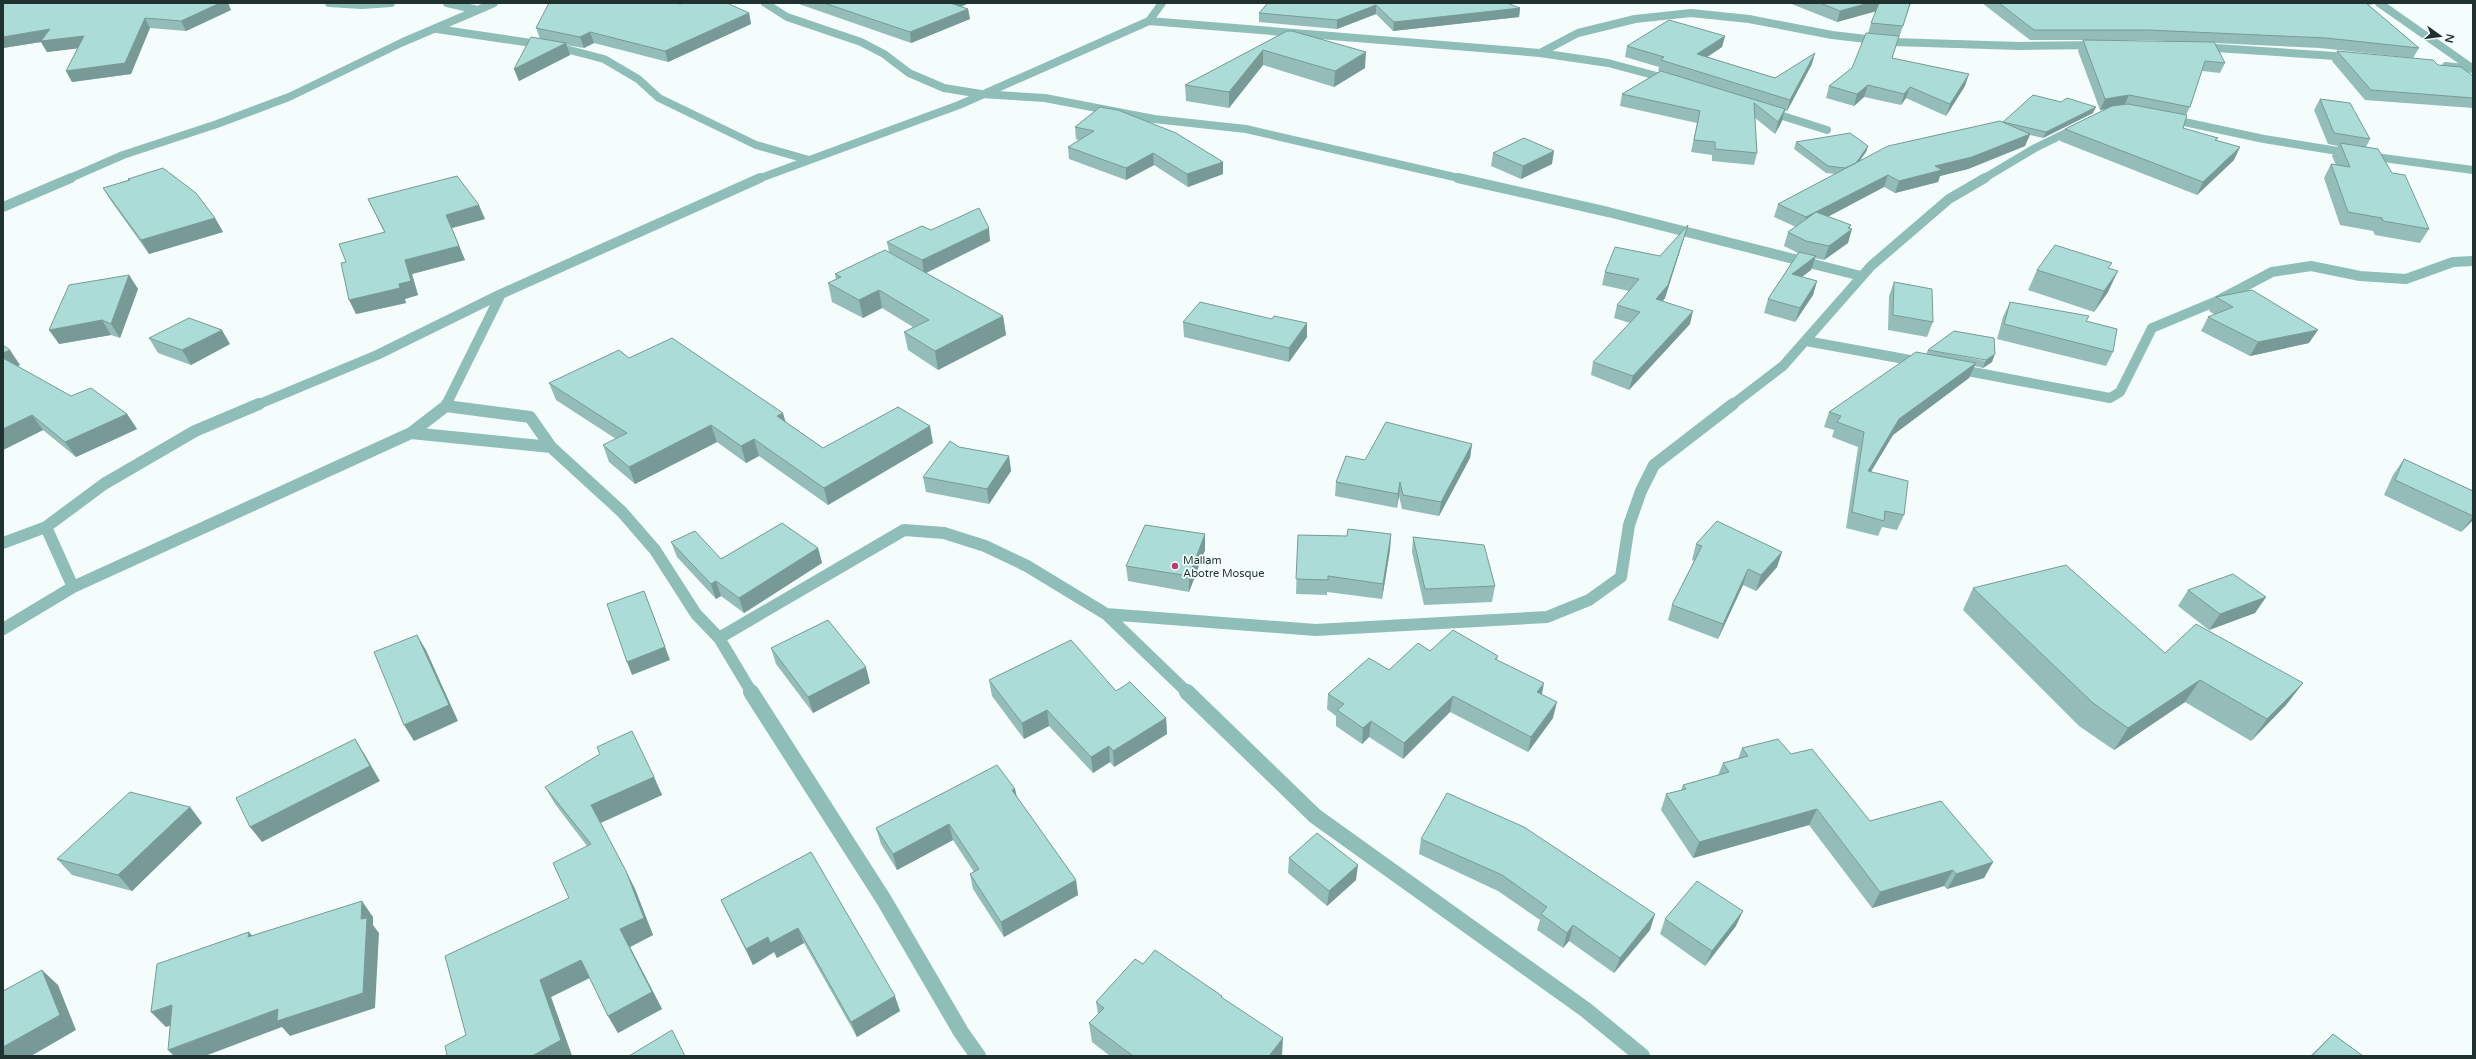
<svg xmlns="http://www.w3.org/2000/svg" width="2476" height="1059" font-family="'Varela Round',sans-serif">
  <rect width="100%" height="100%" fill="#f4fdfc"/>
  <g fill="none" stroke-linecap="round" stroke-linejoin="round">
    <path stroke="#8fbdb8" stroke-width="8" d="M329,3L362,5L391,3
      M765,3L787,17L861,42L884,54L909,73L944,88L981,94L1045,98L1154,119L1246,129L1463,179
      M2379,3L2472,68
      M478,10L494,3
      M1149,21L1540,53L1578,33L1635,19L1691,13L1749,19L1832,35L1892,42L2020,46L2097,45
      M437,29L558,47L604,59L638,79L659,98L756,145L809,160
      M2201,47L2350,57
      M1540,53L1608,63L1668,79
      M2446,66L2473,69
      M1767,111L1827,130
      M2170,119L2264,139L2350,153
      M2368,156L2473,170
      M68,179L123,155L217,124L289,97L403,42L478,10L447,3
      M758,179L959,105L1149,21L1162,3
      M1983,179L2035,148L2078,127"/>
    <path stroke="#8fbdb8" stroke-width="10" d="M1458,178L1608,212L1861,276
      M3,207L71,178
      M1806,341L1921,362
      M1957,369L2110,398L2120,392L2152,328L2217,301L2272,272L2311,266L2360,276L2406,279L2453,262L2473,261
      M257,405L377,355L501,294L760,178
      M446,405L501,294
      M1732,405L1783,366L1871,266L1949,199L1985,178"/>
    <path stroke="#8fbdb8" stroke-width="12" d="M447,404L446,406L530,417L551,447L622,512L655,550L696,614L719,638L752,693
      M411,433L551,447
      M46,527L73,587
      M3,543L46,527L104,484L195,431L259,404
      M1106,614L1316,630L1547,617L1589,600L1621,577L1629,525L1641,491L1654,465L1733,404
      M3,629L73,587L411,433L446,406
      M719,638L904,530L944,533L985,546L1027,566L1106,614L1188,693"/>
    <path stroke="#8fbdb8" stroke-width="16" d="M751,692L884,900L961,1032L978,1056
      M1187,692L1315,816L1586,1010L1642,1056"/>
  </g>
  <path fill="#94bdb9" d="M3,3H228L231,10L186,31L150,28L131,74L72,82L66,71L78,48L47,52L41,42L3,48Z
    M549,3H680V4L749,13L751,24L668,62L594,43L584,48L566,45L570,55L519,81L514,69L540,39L536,28Z
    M796,3H969L961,7L968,9L970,19L911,43Z
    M1268,3L1520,8L1519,17L1393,31L1376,14L1337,29L1259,22V13Z
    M1789,3H1911L1892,58L1965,86L1946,116L1906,98L1901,105L1864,97L1854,106L1826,98L1829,86L1852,68L1868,33L1871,23L1876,11L1837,22Z
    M1982,3H2375L2374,4L2368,5L2419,48L2413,58L2320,48L2214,43L2225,63L2220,73L2202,71L2190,107L2186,115L2183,128L2216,141L2234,160L2197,195L2060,141L2065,129L2106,109L2100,110L2078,51L2083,40L2193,42L2143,40H2030Z
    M1287,31L1365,68L1334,87L1263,65L1229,108L1186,101L1185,85Z
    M1725,36L1722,47L1707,57L1775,78L1812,64L1787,111H1785L1782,121L1775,134L1755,118L1757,153L1754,165L1712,161V155L1691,152L1697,123L1620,106L1622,94L1660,71H1658L1659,67L1625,57L1627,46Z
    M2337,51L2438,65L2473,76V108L2365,100L2332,61Z
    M2320,99L2370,139L2366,147L2392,173L2429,229L2420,243L2375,235L2373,231L2340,225L2324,178L2331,164L2336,165L2332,156L2338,146L2328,144L2314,110Z
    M1100,107L1223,174L1188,187L1154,165L1126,180L1069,159L1068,147L1079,140L1076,139L1075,127Z
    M2093,113L2043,138L2030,135L2025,146L1968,169L1940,176L1938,182L1895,193L1884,187L1827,217L1850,228L1848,243L1824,260L1815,258L1811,270L1802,277L1817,281L1813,295L1795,322L1764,313L1768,299L1798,253L1784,246L1788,232L1796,227L1774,217L1778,204L1835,174L1826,173L1794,149L1796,142L1868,146L1866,152L1860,160L2003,122Z
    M1493,153L1552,164L1521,179L1491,166Z
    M128,179L215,218L223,232L149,254L111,201L103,188L129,180Z
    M368,199L485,219L452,228L465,260L412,274L418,295L405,299L406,303L356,314L346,262L384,232Z
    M931,230L990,241L926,273L1003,316L1006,335L938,370L908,350L904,332L913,327L882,308L863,318L832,302L828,283L836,279L835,274L889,252L887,242Z
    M1684,238L1665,298L1663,301L1690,324L1629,390L1591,375L1593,362L1630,323L1614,318L1617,305L1629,291L1602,285L1605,272L1660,256Z
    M2109,268L2108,292L2094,312L2028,290L2037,270Z
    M129,275L138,289L120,338L111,335L59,344Z
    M1894,282L1933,322L1927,337L1888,330L1889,296Z
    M2216,297L2309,343L2250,356L2201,331L2208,317L2215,315L2209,311Z
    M2010,302L2087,321L2113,352L2106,366L1997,339L2003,317Z
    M1272,319L1307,323V337L1289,362L1184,337L1183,322Z
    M149,338L230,344L191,365L158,353Z
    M3,345L20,365L17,366L71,396L127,414L137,429L76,457L43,430L3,450Z
    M1928,350L1992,362L1983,368L1974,366L1969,378L1893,435L1871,472L1904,515L1897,530L1882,527L1878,536L1846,528L1858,447L1832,437L1834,430L1824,427L1829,412L1926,354Z
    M629,358L786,422L823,448L933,443L828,505L759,456L746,463L717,442L635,484L609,462L603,445L616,439L556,400L549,383Z
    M1472,444L1470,458L1439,516L1402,509L1399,496L1397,508L1335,496L1336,482L1365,460Z
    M959,447L1009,456L1011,471L989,504L926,492L923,477Z
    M2404,459L2473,491V520L2461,532L2384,495L2393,475Z
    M1205,534V550L1189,592L1128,581L1126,566Z
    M1391,534L1390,550L1382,599L1327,592V595L1296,594L1298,535L1347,536Z
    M1413,537L1495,586L1492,602L1424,605L1412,552Z
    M671,542L721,559L818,548L822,563L744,613L721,596L716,599L677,557Z
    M1696,544L1782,552L1777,567L1756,591L1743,585L1718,639L1668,620L1672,605L1694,561L1692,560Z
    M1973,588L2165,653L2303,683L2286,705L2251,741L2185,702L2114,750L2079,726L1963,610Z
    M2188,590L2266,597L2255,613L2209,630L2178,606Z
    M771,648L870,683L813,713L776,664Z
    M1430,651L1498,656L1497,660L1541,694L1553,718L1528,752L1450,712L1403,759L1369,737L1362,744L1336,726V716L1327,709L1328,694L1389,670Z
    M989,680L1116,691L1166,718L1167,734L1114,767L1110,762L1093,773L1049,726L1024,739L992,696Z
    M1742,748L1791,754L1870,821L1993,862L1984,878L1947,889L1944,886L1872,908L1809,825L1693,858L1661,810L1666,794L1681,790L1683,785L1718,775L1723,763L1738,759Z
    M654,777L662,795L601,823L635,889L653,935L630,947L662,1009L618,1033L608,1016L590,978L551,997L572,1056H447L466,1035L569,898L587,846L555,804L545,787Z
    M1015,789L1017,797L1076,880L1078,895L1004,937L973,889L970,874L974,872L953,840L897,870L881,844L876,828Z
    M190,807L202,823L132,891L72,875L57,859Z
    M1421,839L1650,930L1614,973L1569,941L1563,948L1537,930L1540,920L1498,891L1419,854Z
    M811,852L900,1011L857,1037L804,943L777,958L774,952L753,965L728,915L721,900Z
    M1289,858L1356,880L1327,906L1288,873Z
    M1665,919L1736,926L1705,966L1660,934Z
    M1143,964L1222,998L1282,1056H1110L1092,1042L1089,1023L1098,1014L1096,1002Z
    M2333,1034L2363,1056H2310Z"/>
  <path fill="#789a96" d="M220,3H228L231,10L186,31L181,21Z
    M947,3H969L948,12Z
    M1869,3H1879L1877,11L1837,22L1840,11Z
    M1376,5V14L1337,29V20Z
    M1520,8L1519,17L1393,31L1394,22Z
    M968,9L970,19L911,43L910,32Z
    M749,13L751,24L668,62L665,51Z
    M145,18L150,28L131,74L72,82L66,71Z
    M50,29L84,36L90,47L47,52L41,42L3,48V37Z
    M590,32L594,43L584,48L580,37Z
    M1725,36L1722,47L1695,65L1697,54Z
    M566,43L570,55L519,81L514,69Z
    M1263,50V65L1229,108V92Z
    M1366,52L1365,68L1334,87L1335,71Z
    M1815,53L1812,64L1787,111L1790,100Z
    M1969,74L1965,86L1946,116L1950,104Z
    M1868,85L1864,97L1854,106L1857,94Z
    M1910,87L1906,98L1901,105L1904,94Z
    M2129,95L2124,106L2100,110L2105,99Z
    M2096,107L2093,113L2043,138L2046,132Z
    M1785,109L1782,121L1775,134L1778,122Z
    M2030,134L2025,146L1968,169L1940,176L1938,182L1895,193L1899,181L1935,166Z
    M1868,146L1866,152L1849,176L1851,169Z
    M2240,147L2234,160L2197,195L2203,182Z
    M1554,151L1552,164L1521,179L1523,166Z
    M1153,153L1154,165L1126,180V168Z
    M1223,162V174L1188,187L1187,174Z
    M1888,175L1884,187L1803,230L1806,217Z
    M479,205L485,219L452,228L446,215Z
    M215,218L223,232L149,254L141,240Z
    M1688,225L1684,238L1665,298L1653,312L1656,299Z
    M1851,225L1848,232L1852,229L1848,243L1824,260L1829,246Z
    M989,228L990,241L924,274L922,260Z
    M459,246L465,260L412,274L418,295L405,299L406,303L356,314L349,300L399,284L405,260Z
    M1816,256L1811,270L1787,288L1792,274Z
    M2118,271L2108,292L2094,312L2104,291Z
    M129,275L138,289L120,338L111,324Z
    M1817,281L1813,295L1795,322L1800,308Z
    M879,290L882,308L863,318L859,300Z
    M1693,311L1690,324L1629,390L1633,376Z
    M1003,316L1006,335L938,370L935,351Z
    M102,320L111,335L59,344L49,330Z
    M1307,323V337L1289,362V348Z
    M222,330L230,344L191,365L182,350Z
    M2318,330L2309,343L2250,356L2258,342Z
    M10,350L20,365L8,370L3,363V353Z
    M1995,354L1992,362L1983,368L1986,360Z
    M1976,363L1969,378L1893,435L1862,486L1868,471L1899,419Z
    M783,413L788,430L777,416Z
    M127,414L137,429L76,457L65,442Z
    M32,415L43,430L3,450V429Z
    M711,425L717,442L635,484L629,467Z
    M930,426L933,443L828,505L824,488Z
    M754,439L759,456L746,463L741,446Z
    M1472,444L1470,458L1439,516L1441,502Z
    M1009,456L1011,471L989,504L987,489Z
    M1400,482L1399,496L1397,508L1398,494Z
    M2473,517V520L2461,532Z
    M1205,534V550L1189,592V576Z
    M1391,534L1390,550L1382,599L1383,584Z
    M818,548L822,563L744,613L739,598Z
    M1782,552L1777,567L1756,591L1761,575Z
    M1748,569L1743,585L1718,639L1723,624Z
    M716,581L721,596L716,599L711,584Z
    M644,591L670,660L632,675L627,662Z
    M2266,597L2255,613L2209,630L2220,614Z
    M417,635L426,650L458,721L414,741L404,725Z
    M866,667L870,683L813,713L808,697Z
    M2200,680L2185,702L2114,750L2128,728Z
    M1544,683L1541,699L1537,692Z
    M2303,683L2286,705L2251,741L2267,719Z
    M1453,696L1450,712L1403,759L1404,743Z
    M1557,702L1553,718L1528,752L1531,737Z
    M1047,710L1049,726L1024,739L1022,723Z
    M1166,718L1167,734L1114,767L1113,751Z
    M1371,721L1369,737L1362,744L1363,728Z
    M355,739L365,755L380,781L262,842L250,827Z
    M1109,746L1110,762L1093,773L1091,757Z
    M654,777L662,795L600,823L591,805Z
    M1015,789L1018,804L1012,790Z
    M190,807L202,823L132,891L118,875Z
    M1817,809L1809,825L1693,858L1699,842Z
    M949,824L953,840L897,870L893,854Z
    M1993,862L1984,878L1947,889L1956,874Z
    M1358,865L1356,880L1327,906L1329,891Z
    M1953,870L1944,886L1872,908L1880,892Z
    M626,871L635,889L653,935L630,947L662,1009L618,1033L608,1016L620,929Z
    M1076,880L1078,895L1004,937L1001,922Z
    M362,901L373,917V925L379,933L375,1008L290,1036L282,1027L205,1056H174L168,1050L278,1009L361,919Z
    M1743,911L1736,926L1705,966L1712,951Z
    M1655,914L1650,930L1614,973L1620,958Z
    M1573,925L1569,941L1563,948L1567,933Z
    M798,928L804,943L777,958L770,943Z
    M249,932L262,947L248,937Z
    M768,937L774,952L753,965L746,949Z
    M581,960L591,977L551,997L572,1056H532L540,980Z
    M42,970L58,985L76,1030L31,1056H3V1047Z
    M895,996L900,1011L857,1037L851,1022Z
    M172,1005L187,1020L166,1027L151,1012Z
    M1283,1038L1282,1056H1269Z"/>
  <path fill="#acdcd7" stroke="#789a96" d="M3,3H220L181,21L145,18L125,63L66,71L84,36L41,41L50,29L3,37Z
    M549,3H679V4L686,3H727L749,13L665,51L590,32L580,37L536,28Z
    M824,3H950L968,9L910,32Z
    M1268,3H1507L1520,8L1394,22L1376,5L1337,20L1259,13Z
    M1820,3H1869L1840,11Z
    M1879,3H1910L1903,26L1871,23Z
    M1999,3H2366L2419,48L2326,38L2148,30H2034Z
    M1669,20L1725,36L1697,54L1775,78L1815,53L1790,100L1661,60L1664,57L1627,46Z
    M1287,31H1292L1366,52L1335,71L1263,50L1229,92L1185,85Z
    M1866,33L1899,36L1892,58L1969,74L1950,104L1910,87L1904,94L1868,85L1857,94L1829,86L1852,68Z
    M531,37L566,43L514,69Z
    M2083,40L2214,42L2225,63L2205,61L2190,107L2129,95L2105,99Z
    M2337,51L2433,60L2438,65L2461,67L2473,76V98L2371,90Z
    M1661,71L1785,109L1778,122L1754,103L1757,153L1715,149V142L1694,140L1700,111L1622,94Z
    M2033,95L2061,102L2067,98L2096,107L2046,132L2003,122Z
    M2320,99L2350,103L2370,139L2334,133Z
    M2128,104L2187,115L2183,128L2218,138L2215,140L2240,147L2203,182L2065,129L2112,106Z
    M1100,107L1118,110L1176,133L1223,162L1187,174L1153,153L1126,168L1068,147L1094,131L1075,127Z
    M2000,121L2030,134L1972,157L1935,166L1942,170L1899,181L1888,175L1806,217L1778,204L1888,146Z
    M1850,133L1868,146L1856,163L1845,168L1828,166L1796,142Z
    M1524,138L1554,151L1523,166L1493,153Z
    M2340,143L2378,149L2392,173L2405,175L2429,229L2383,221L2382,218L2348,212L2331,164L2350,167Z
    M163,168L196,193L215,218L141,240L103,188L130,180L128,179Z
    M457,176L479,205L446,215L459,246L405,260L411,281L399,284L400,288L349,300L341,263L346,262L339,244L385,232L368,199Z
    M979,208L989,228L922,260L887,242L922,226L931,230Z
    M1816,212L1851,225L1848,228L1852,229L1829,246L1806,241L1788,232Z
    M1688,225L1668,285L1656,299L1693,311L1633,376L1593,362L1640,312L1617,305L1639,279L1605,272L1615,247L1660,256Z
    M2055,245L2112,263L2108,268L2118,271L2104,291L2037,270Z
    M885,250L1003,316L935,351L904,332L929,320L879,290L859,300L828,283L841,277L835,274Z
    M1799,252L1816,256L1792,274L1817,281L1800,308L1768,299Z
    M129,275L111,324L102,320L49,330L69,285Z
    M1894,282L1932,289L1933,322L1893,315Z
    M2252,290L2318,330L2258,342L2208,317L2233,307L2216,297Z
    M1200,302L1272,319L1274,316L1307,323L1289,348L1183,322Z
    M2010,302L2089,316L2086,321L2117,329L2113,352L2004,324Z
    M189,318L222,330L182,350L149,338Z
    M1954,331L1994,338L1995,354L1986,360L1928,350Z
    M672,338L783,413L777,416L823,448L898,407L930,426L824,488L754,439L741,446L711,425L629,467L603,445L627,433L549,383L619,350L629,358Z
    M3,345L10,350L3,353Z
    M1916,352L1976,363L1899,419L1868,471L1908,481L1904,515L1885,511L1884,521L1852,512L1864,432L1837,422L1841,416L1829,412Z
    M3,358L71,396L91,388L127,414L65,442L32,415L3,429Z
    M1386,422L1472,444L1441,502L1403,495L1400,482L1398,494L1336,482L1346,456L1365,460Z
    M950,441L959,447L1009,456L987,489L923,477Z
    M2404,459L2473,491V516L2395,480Z
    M1717,521L1782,552L1761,575L1748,569L1723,624L1672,605L1702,546L1696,544Z
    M782,523L818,548L739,598L716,581L711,584L671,542L695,531L721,559Z
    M1145,525L1205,534L1189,576L1126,566Z
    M1348,529L1391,534L1383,584L1328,576V580L1296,579L1298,535L1347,536Z
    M1413,537L1484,545L1495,586L1425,589Z
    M2066,565L2165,653L2196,624L2303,683L2267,719L2200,680L2128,728L2093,703L1973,588Z
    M2233,574L2266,597L2220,614L2188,590Z
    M644,591L665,647L627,662L607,604Z
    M828,620L866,667L808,697L771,648Z
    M1453,630L1498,656L1495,659L1544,683L1537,692L1557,702L1531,737L1453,696L1404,743L1371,721L1363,728L1337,710L1344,704L1328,694L1369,658L1389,670L1418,643L1430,651Z
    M417,635L449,705L404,725L374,652Z
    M1071,640L1116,691L1130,682L1166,718L1113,751L1109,746L1091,757L1047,710L1022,723L989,680Z
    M632,731L654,777L591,805L626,871L644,918L620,929L652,992L608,1016L581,960L540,980L561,1040L532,1056H447L445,1046L466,1035L445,956L569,898L553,863L591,844L545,787L600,754L597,747Z
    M355,739L370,766L250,827L236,798Z
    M1778,739L1791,754L1812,749L1870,821L1941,801L1993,862L1956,874L1953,870L1880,892L1817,809L1699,842L1666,794L1686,789L1683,785L1729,772L1723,763L1748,756L1742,748Z
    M997,765L1015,789L1012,790L1076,880L1001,922L970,874L979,869L949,824L893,854L876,828Z
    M130,792L190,807L118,875L57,859Z
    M1447,793L1524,827L1655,914L1620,958L1573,925L1567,933L1541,914L1547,907L1502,875L1421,839Z
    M1317,833L1358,865L1329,891L1289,858Z
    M811,852L895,996L851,1022L798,928L770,943L768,937L746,949L721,900Z
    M1697,881L1743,911L1712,951L1665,919Z
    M362,901L361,919L367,918L363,993L277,1021L278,1009L168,1050L172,1005L151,1012L157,964L249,932L248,937Z
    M1155,950L1222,996L1221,997L1283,1038L1269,1056H1133L1089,1023L1104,1008L1096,1002L1135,959L1143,964Z
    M42,970L60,1015L3,1047V991Z
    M672,1030L685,1056H629Z
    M2333,1034L2363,1056H2312Z"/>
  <circle fill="#be3776" stroke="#f4fdfc" stroke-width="1.5" cx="1175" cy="566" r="4"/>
  <g text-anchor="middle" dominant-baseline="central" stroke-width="3.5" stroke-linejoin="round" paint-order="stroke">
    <g font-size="11" fill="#1f3230" stroke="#f4fdfc" text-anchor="start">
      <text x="1183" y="560">Mallam<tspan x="1183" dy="13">Abotre Mosque</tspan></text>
    </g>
  </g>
  <rect width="2476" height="1059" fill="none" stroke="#1f3230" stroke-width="8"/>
  <g transform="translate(2440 36) rotate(104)" stroke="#f4fdfc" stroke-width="3" paint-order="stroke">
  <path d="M0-3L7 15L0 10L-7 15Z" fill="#1f3230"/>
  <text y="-6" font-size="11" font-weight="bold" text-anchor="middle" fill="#1f3230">N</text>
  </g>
</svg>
